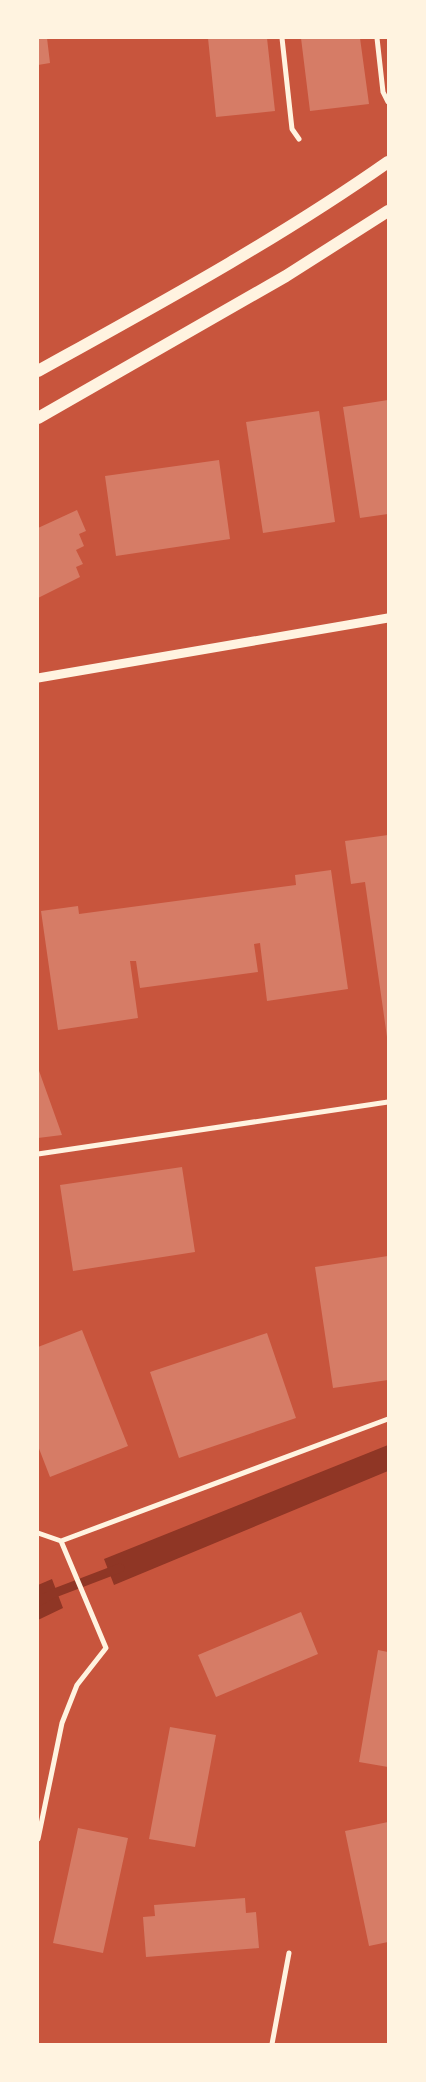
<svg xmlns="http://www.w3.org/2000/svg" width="426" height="2082" font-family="Roboto,sans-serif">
  <rect width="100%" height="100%" fill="#c8553d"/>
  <path fill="#8f3625" d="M388,1445V1471L114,1585L104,1559Z
    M52,1579L63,1608L38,1620V1585Z"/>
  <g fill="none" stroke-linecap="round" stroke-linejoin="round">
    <path stroke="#8f3625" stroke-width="9" d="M38,1602L52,1594L120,1568"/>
  </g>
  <path fill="#d67c66" d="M38,38H47L50,63L38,65Z
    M208,38H267L275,111L216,117Z
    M301,38H360L369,104L310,111Z
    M388,400V514L360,518L343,407Z
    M319,411L335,522L263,533L246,422Z
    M219,460L230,539L116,556L105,476Z
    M77,510L86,531L79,534L84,546L76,550L83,564L76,567L80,577L38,598V528Z
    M388,835V1037H387L365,882L351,884L345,841Z
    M331,870L348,989L267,1001L260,943L254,944L258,972L140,988L136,961H130L138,1018L58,1030L41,911L78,906L79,914L296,885L295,875Z
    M38,1068L62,1135L38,1138Z
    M182,1167L195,1252L73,1271L60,1185Z
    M388,1256V1380L333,1388L315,1267Z
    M82,1330L128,1446L50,1477L38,1446V1347Z
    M267,1333L296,1418L179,1458L150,1372Z
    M301,1612L318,1654L216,1697L198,1655Z
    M378,1650L388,1652V1767L359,1762Z
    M170,1727L216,1735L195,1847L149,1839Z
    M388,1822V1942L369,1946L345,1831Z
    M78,1828L128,1838L103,1953L53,1943Z
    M245,1898L246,1913L256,1912L259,1948L146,1957L143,1917L155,1916L154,1905Z"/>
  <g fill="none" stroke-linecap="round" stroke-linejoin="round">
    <path stroke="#fff3e0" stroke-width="5" d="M282,38L292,129L299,139
      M377,38L383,92L388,102
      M38,1154L388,1102
      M38,1533L61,1541L388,1419
      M38,1839L62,1723L77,1685L106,1648L61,1541
      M272,2044L289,1953"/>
    <path stroke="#fff3e0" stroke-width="9" d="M38,678L388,618"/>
    <path stroke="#fff3e0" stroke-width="12" d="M38,371C157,305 277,240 388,162
      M38,418L286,276L388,211"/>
  </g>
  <rect width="426" height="2082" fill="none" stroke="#fff3e0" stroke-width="78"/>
</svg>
